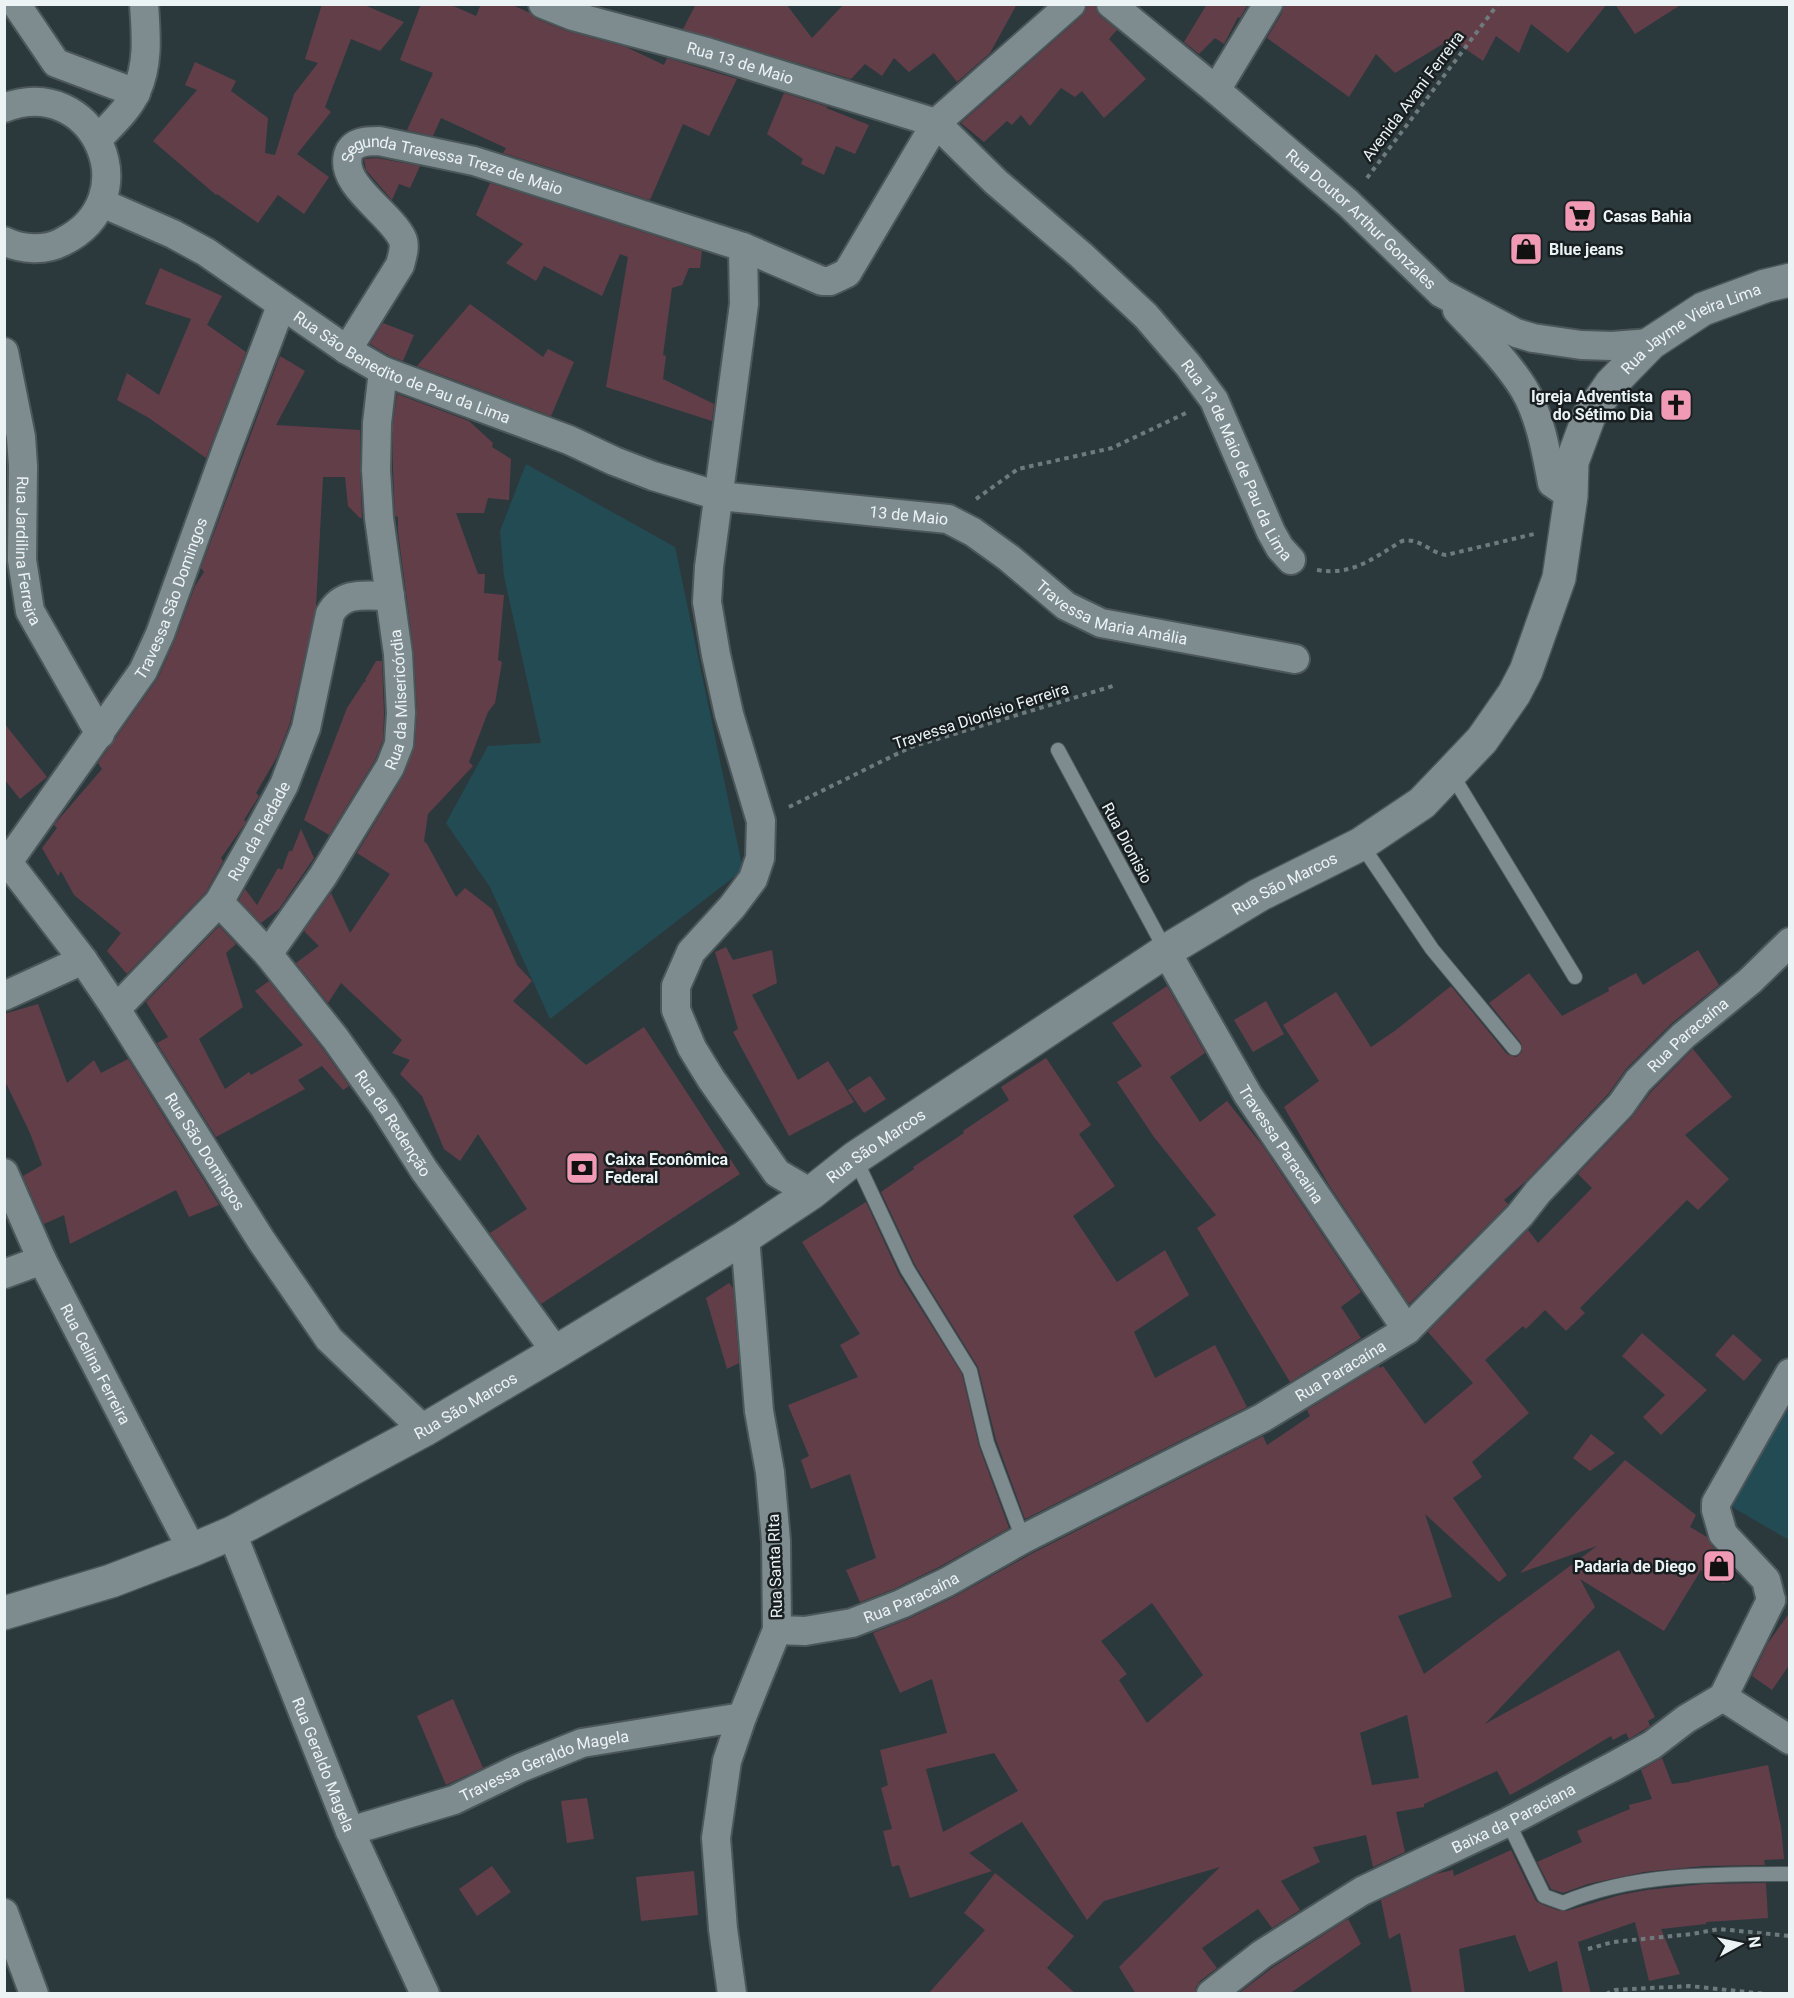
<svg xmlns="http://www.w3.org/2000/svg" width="1794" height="1998" font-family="Roboto,sans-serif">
  <rect width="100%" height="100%" fill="#2c393c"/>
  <path fill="#234b54" d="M526,464L675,547L743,870L550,1019L490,887L446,823L488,746L541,743L504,576L500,531Z
    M1789,1405V1540L1732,1507Z"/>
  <path fill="#623e49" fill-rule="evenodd" d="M322,4H362L404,22L380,51L351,39L325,107L331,112L297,154L329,177L304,214L278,195L258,223L217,194L216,195L153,141L197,90L185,85L195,62L236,81L231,91L268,118L265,153L275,155L294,94L318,63L305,59Z
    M421,4H449L476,16L481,4H510L530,13L537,19L567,31L626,47L664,65L667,58L737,79L709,136L683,124L650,200L503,153L506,148L441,118L433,136L407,130L433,73L400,60Z
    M696,4H786L812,38L844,4H1017L990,53L957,82L934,53L909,72L894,58L882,76L865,64L851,79L683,29Z
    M1087,4H1095L1096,10L1100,16L1117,30L1109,39L1146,79L1104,118L1082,91L1075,97L1061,88L1030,126L1021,115L1012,125L1007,121L984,142L961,123L1082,16L1086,10Z
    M1207,4H1248L1240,18L1238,17L1224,44L1215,38L1199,54L1184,42Z
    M1284,4H1607L1568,53L1531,24L1519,53L1496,36L1483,61L1451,39L1395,73L1376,54L1349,97L1267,38L1282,13Z
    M1615,4H1682L1635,34Z
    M784,93L828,107L826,108L869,125L855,154L836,146L824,175L801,164L803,159L767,134Z
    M377,158L420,166L410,188L399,184L392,200L366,170L364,159Z
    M490,183L702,251L700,268H689L682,285L672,288L663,355L666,356L663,379L714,404L712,421L606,387L628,257L620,254L602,296L544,266L536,281L506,263L523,244L476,215Z
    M160,268L222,296L207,325L206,324L246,352L206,458L149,418L117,400L127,373L159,395L191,319L145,304Z
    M470,304L543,357L548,349L574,362L551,416L417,366Z
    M383,323L414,335L403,361L390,356L370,344Z
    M280,356L305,371L276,425L360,430V471L362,518H360L348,506L345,477H323L316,606L290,723L277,757L256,793L259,796L244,820L246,821L244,825L221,858L223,861L206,892L127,974L107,951L121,933L74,895L61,871L58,876L42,848L57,828L54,825L59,819L102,769L98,763L158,678L175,640L195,586L204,572L201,568Z
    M397,394L469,421L493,443L492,447L511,459L509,500L488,498L484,513H456L478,574H485L484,593L504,595L498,660L502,662L495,703L488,712L469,762L473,766L428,814L424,841L427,844L456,897L465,888L492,909L517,965L532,981L513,1001L586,1065L644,1027L740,1174L541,1304L490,1233L527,1209L478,1134L460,1161L444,1149L422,1096L400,1074L410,1060L392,1053L402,1040L341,983L328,1003L296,963L319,946L304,931L331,893L350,933L390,874L357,853L404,775L415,745L417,712L414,653L398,532V517L395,516L393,470V424Z
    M376,661H382L384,713L383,740L375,760L329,835L304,820L347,708L364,682H366L365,680Z
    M4,723L47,777L20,799L4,779Z
    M301,829L314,858L279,909L261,923L239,900L245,889L257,905L278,868L282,870L289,851H292Z
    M219,926L236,944L226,953L243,1007L199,1039L225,1089L249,1072L251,1075L303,1045L255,991L269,981L322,1048L349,1086L343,1090L322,1066L298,1080L305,1089L216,1137L157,1043L168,1037L146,1002Z
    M726,947L733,960L772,950L777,983L752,995L798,1080L828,1061L854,1102L789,1136L733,1032L738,1029L715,952Z
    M1698,950L1719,985L1672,1023L1626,1069L1608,1094L1525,1182L1504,1200L1508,1204L1409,1304L1329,1185L1284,1107L1319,1081L1283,1025L1336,992L1371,1047L1396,1030L1451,986L1507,1054L1516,1057L1522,1052L1521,1043L1489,1003L1529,973L1562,1016L1609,991L1608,988L1636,973L1643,985Z
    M1167,986L1205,1053L1170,1077L1200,1122L1227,1101L1262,1145L1361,1292L1341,1307L1361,1338L1290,1382L1197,1228L1216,1215L1154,1137L1117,1082L1142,1066L1112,1023Z
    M1266,1001L1284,1034L1253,1052L1234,1020Z
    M38,1004L67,1083L94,1060L101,1073L128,1059L219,1205L189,1217L176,1190L70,1244L64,1215L44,1224L23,1176L42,1165L30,1133L4,1079V1014Z
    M1693,1049L1732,1097L1685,1135L1729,1179L1698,1210L1687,1200L1580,1308L1585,1313L1566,1331L1545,1310L1526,1329L1523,1326L1485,1360L1529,1413L1472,1462L1482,1477L1453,1498L1507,1575L1499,1582L1425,1514L1452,1597L1398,1616L1424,1674L1597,1546L1520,1573L1625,1460L1696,1515L1690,1527L1707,1537L1711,1545L1733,1569L1724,1584L1701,1570L1664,1631L1580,1579L1595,1607L1485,1724L1619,1650L1655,1717L1648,1721L1650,1726L1629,1739L1626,1733L1613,1740L1611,1736L1534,1782L1510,1795L1497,1771L1424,1804V1807L1396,1812L1405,1852L1373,1867L1366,1835L1313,1847L1320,1862L1281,1881L1300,1910L1272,1928L1258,1909L1202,1948L1217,1968L1200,1981L1196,1987L1195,1994H1136L1119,1967L1220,1867L1104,1901L1087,1920L1022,1822L969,1853L992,1871L910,1898L899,1865L892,1867L883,1831L892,1829L881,1788L888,1785L880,1750L947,1733L932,1679L900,1693L873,1633L908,1619L954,1597L1031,1554L1263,1436L1267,1445L1310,1416L1307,1410L1379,1366L1380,1368L1383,1366L1425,1424L1473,1383L1428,1332L1528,1230L1538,1243L1592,1188L1578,1174L1633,1116L1651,1092ZM1152,1603L1203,1675L1147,1723L1119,1680L1127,1674L1101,1641ZM1407,1715L1419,1778L1372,1785L1360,1733ZM994,1753L1018,1791L943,1832L926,1769Z
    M1046,1058L1091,1125L1079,1134L1115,1186L1073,1216L1117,1282L1165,1250L1189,1295L1134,1332L1155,1378L1215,1345L1247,1407L1025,1519L996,1440L978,1367L915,1265L881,1192L914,1169L913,1167L964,1133L963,1131L1009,1100L1001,1087Z
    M870,1076L886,1099L864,1113L848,1090Z
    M866,1202L899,1274L962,1374L979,1446L1009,1528L939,1567L894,1589L860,1602L846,1570L876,1558L850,1474L811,1489L801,1460L809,1456L788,1405L858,1377L840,1345L860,1334L802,1242Z
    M729,1283L733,1288L739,1363L727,1369L706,1298Z
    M1642,1333L1707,1390L1661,1435L1643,1417L1665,1395L1622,1356Z
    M1733,1334L1762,1360L1744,1381L1715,1355Z
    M1591,1434L1615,1453L1590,1471L1573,1458Z
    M1790,1612V1664L1772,1690L1752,1676L1768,1643Z
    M453,1699L483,1768L446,1785L417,1716Z
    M1662,1758L1672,1784L1690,1782V1781L1768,1765L1781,1827L1784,1859L1764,1860L1765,1865L1703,1866L1644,1872L1588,1884L1563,1893L1551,1889L1537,1862L1582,1842L1577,1831L1630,1809L1629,1805L1652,1799L1641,1770Z
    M587,1798L594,1839L567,1843L561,1801Z
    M1511,1850L1536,1901L1541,1904L1560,1911H1566L1620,1895L1647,1890L1704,1884L1766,1883L1768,1918L1706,1922V1924L1661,1929L1680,1974L1649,1981L1635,1922L1578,1942L1591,1994H1563L1557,1961L1529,1972L1515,1935L1459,1949L1465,1994H1412L1400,1933L1389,1939L1381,1900L1436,1874L1453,1870L1454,1876Z
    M492,1866L511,1892L477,1916L459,1889Z
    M694,1871L698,1915L641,1921L636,1877Z
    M995,1873L1074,1936L1047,1968L1076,1994H928L985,1930L964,1913Z
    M1348,1919L1361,1944L1289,1994H1238L1272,1968Z"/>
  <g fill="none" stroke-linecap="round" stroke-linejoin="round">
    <g stroke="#4c575a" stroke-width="16">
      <path id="service" d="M1058,750L1166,951
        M1451,773L1575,977
        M1361,844L1432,949L1514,1048
        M855,1158L907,1269L970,1371L987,1443L1023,1539
        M1508,1822L1544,1896L1563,1903C1634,1873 1714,1874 1790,1874"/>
    </g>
    <g stroke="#4c575a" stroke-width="32">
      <g id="minor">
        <path d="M16,4L56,63L136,93"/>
        <path id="s1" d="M543,4L573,16L707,52L936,123L996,182L1081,255L1146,316L1188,365L1214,400L1271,532L1280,548L1291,560"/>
        <path id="s2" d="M1111,4L1216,90L1348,203L1441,293L1516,333L1533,338L1581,345L1612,346L1651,343"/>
        <path d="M1216,90L1268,4"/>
        <path d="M4,108C94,73 150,199 62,242C45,251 22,250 4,241"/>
        <path d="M98,139C111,125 128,110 136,92C149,64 146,34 144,4"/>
        <path id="s3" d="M102,203L173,234L206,252L347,350L383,371L569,440L614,461L653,476L719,496L948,519L973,532L1009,558L1066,606L1101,623L1295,659"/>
        <path d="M1457,310C1480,335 1506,360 1524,389C1540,416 1546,451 1552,483L1571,496"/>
        <path id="s4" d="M347,350L400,265C402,257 406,246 402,238C389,212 340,185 348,155C352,141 368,141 379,141L474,161L743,247"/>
        <path id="s5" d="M4,352L21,437L23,466L22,560L30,611L100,734"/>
        <path id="s6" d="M4,857L83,960L116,1009L261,1240L329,1339L424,1430"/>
        <path id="s7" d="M8,862L143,671L160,634L226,451L281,306"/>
        <path id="s8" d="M219,902L268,954L335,1038L384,1107L424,1170L556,1352"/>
        <path id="s9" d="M1166,951L1248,1095L1407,1330"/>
        <path id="s10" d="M268,954L323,876L390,767L399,744L401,713L398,654L379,518L376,470L377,423L383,371"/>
        <path d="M4,996L83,960"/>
        <path id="s11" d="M116,1009L219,902L258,833L284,785L306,728L330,614C343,590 367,596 390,596"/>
        <path id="s12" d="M4,1173L42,1260L192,1550"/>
        <path d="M811,1193L777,1173L711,1079L692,1048L676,1010V986L691,952L732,907L753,879L760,858L761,821L729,714L716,655L707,602L709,567L744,304L743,247L822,281H830L847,273L936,123L1071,4"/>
        <path d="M4,1274L42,1260"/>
        <path id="s13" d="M232,1533L350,1831L425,1994"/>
        <path d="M1771,1600L1766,1580L1723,1534L1716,1510V1503L1790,1373"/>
        <path id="s14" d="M777,1630L805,1631L852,1623L901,1604L947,1582L1023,1539L1262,1418L1407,1330L1520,1215L1538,1192L1621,1105L1638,1081L1683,1036L1750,981L1790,942"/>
        <path d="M1723,1697L1790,1740"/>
        <path id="s15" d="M350,1831L454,1800L520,1768L582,1743L742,1717"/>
        <path d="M4,1913L34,1994"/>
        <path d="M732,1994L723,1929L716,1838L727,1761L742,1717L777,1630L776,1541L770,1472L759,1411L745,1237"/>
        <path id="s16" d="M1211,1994L1262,1954L1362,1891L1508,1822L1614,1766L1652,1745L1686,1719L1723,1697L1771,1600"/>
      </g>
    </g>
    <g stroke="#4c575a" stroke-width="36">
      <g id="secondary">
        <path id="s17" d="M4,1613L111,1581L192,1550L232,1533L424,1430L556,1352L745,1237L811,1193L855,1158L1166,951L1259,895L1361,844L1422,803L1482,740L1514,694L1526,671L1559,578L1571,496L1572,462L1589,416L1611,384L1651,343L1703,309L1765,286L1790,280"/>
      </g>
    </g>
    <path stroke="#6f7a7d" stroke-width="4" stroke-dasharray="4.5 4.5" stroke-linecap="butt" d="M1367,178L1498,4
      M976,499L1018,469L1112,448L1186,413
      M1317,570C1353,576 1373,558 1402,541C1419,537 1430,553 1446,555L1534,534
      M789,807L911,747L1113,686
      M1588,1949L1613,1942L1692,1934L1719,1929L1790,1936
      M1606,1994L1615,1990L1689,1986L1766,1994"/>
    <use href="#service" stroke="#7e8c90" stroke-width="14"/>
    <use href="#minor" stroke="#7e8c90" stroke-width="28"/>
    <use href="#secondary" stroke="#7e8c90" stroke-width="33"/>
  </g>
  <defs>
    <g id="supermarket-square" transform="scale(1.725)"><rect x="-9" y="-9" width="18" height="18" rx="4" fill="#f09ab5" stroke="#191f20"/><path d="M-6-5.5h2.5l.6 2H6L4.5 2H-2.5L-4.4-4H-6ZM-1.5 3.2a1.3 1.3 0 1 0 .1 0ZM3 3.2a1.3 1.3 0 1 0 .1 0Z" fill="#111"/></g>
    <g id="shop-square" transform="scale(1.725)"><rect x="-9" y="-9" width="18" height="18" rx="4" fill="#f09ab5" stroke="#191f20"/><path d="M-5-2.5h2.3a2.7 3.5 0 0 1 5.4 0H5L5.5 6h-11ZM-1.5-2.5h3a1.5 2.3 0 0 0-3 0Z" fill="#111"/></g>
    <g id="church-square" transform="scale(1.725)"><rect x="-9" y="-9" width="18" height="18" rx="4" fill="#f09ab5" stroke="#191f20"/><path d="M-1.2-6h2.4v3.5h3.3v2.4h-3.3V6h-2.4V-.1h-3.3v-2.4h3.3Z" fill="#111"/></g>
    <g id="bank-square" transform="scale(1.725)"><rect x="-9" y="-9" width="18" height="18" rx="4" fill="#f09ab5" stroke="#191f20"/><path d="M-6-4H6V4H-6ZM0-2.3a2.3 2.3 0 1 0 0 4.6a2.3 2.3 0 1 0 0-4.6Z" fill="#111"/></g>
  </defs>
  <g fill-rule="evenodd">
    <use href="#supermarket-square" x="1580" y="216"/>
    <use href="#shop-square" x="1526" y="249"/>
    <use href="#church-square" x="1676" y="405"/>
    <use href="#bank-square" x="582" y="1168"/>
    <use href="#shop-square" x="1719" y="1566"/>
  </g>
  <g text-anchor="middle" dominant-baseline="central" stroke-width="5" stroke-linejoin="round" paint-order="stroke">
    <g font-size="16" fill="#ebf3f5" stroke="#191f20">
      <text stroke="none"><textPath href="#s1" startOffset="206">Rua 13 de Maio</textPath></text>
      <text transform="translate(1413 96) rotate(-53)">Avenida Avani Ferreira</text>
      <text stroke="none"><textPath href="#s4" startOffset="340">Segunda Travessa Treze de Maio</textPath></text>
      <text stroke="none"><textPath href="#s2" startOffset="330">Rua Doutor Arthur Gonzales</textPath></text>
      <text stroke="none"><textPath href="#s17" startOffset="2211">Rua Jayme Vieira Lima</textPath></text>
      <text stroke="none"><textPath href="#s3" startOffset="344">Rua São Benedito de Pau da Lima</textPath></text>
      <text stroke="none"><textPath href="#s1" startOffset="868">Rua 13 de Maio de Pau da Lima</textPath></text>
      <text stroke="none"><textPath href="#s3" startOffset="878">13 de Maio</textPath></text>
      <text stroke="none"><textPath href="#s5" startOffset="201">Rua Jardilina Ferreira</textPath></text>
      <text stroke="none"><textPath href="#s7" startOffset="312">Travessa São Domingos</textPath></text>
      <text stroke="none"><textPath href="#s3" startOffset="1110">Travessa Maria Amália</textPath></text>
      <text stroke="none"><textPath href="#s10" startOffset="292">Rua da Misericórdia</textPath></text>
      <text transform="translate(981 716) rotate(-18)">Travessa Dionísio Ferreira</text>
      <text stroke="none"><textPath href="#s11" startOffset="230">Rua da Piedade</textPath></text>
      <text transform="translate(1127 843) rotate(62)">Rua Dionisio</text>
      <text stroke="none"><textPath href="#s17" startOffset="1480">Rua São Marcos</textPath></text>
      <text stroke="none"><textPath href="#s14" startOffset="1112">Rua Paracaína</textPath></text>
      <text stroke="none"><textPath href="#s8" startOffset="282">Rua da Redenção</textPath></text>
      <text stroke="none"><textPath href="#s9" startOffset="225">Travessa Paracaina</textPath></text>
      <text stroke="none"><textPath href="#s17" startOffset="994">Rua São Marcos</textPath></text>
      <text stroke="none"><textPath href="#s6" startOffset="357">Rua São Domingos</textPath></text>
      <text stroke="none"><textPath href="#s12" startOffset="212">Rua Celina Ferreira</textPath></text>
      <text stroke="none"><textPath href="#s14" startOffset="626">Rua Paracaína</textPath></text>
      <text stroke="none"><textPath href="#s17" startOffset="508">Rua São Marcos</textPath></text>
      <text transform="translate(775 1566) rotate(-92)">Rua Santa RIta</text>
      <text stroke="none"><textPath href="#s14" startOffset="140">Rua Paracaína</textPath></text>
      <text stroke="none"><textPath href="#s13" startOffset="249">Rua Geraldo Magela</textPath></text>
      <text stroke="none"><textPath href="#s15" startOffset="206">Travessa Geraldo Magela</textPath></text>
      <text stroke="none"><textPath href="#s16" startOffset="351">Baixa da Paraciana</textPath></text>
    </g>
    <g font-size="16" font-weight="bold" fill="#ebf3f5" stroke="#191f20" text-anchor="start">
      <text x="1603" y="216">Casas Bahia</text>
      <text x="1549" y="249">Blue jeans</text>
      <text x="1653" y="396" text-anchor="end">Igreja Adventista<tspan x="1653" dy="18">do Sétimo Dia</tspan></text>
      <text x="605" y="1159">Caixa Econômica<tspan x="605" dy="18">Federal</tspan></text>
      <text x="1696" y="1566" text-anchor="end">Padaria de Diego</text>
    </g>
  </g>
  <rect width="1794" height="1998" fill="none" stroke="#ebf3f5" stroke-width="12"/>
  <g transform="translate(1740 1944) rotate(82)" stroke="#191f20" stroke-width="4.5" paint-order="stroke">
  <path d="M0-4.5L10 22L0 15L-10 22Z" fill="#ebf3f5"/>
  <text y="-9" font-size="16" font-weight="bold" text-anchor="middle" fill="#ebf3f5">N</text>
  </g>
</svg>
